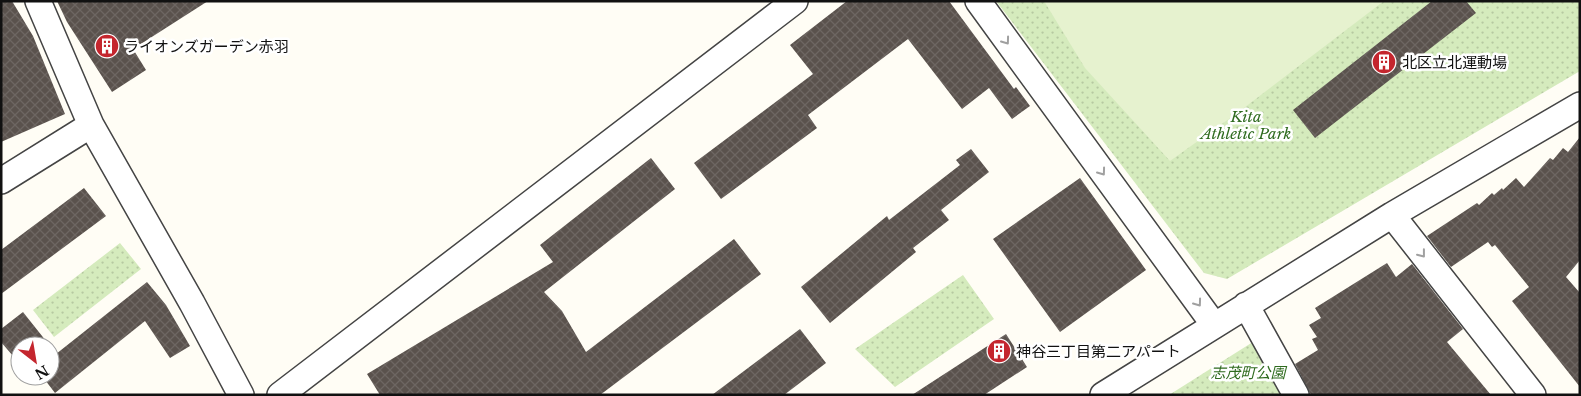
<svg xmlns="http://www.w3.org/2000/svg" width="1581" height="396" font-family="'Libre Baskerville','Noto Sans JP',serif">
  <defs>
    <pattern id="park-dots" width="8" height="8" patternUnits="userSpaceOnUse" patternTransform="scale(1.25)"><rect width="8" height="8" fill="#d5ebbd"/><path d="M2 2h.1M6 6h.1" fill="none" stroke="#b6c8a1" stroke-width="1.8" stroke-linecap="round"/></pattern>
    <pattern id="building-cross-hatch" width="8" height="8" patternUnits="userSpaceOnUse" patternTransform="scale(1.25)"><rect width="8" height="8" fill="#5a524d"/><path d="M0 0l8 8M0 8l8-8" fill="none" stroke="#6d6662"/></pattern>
  </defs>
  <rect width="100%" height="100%" fill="#fffdf5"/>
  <path fill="url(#park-dots)" d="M996,1H1580V71L1227,279L1204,273Z
    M120,243L141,269L54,337L33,310Z
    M963,275L994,319L895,387L855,349Z
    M1256,340L1286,395H1169Z"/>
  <path fill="#e6f2cf" d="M1044,1H1384L1240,111L1170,161L1085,68Z"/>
  <path fill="url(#building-cross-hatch)" d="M1,1H12L33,36L65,114L1,142Z
    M57,1H208L133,49L146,70L112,92L67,22Z
    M847,1H949L1014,89L1016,87L1030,106L1012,119L989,88L962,109L908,39L808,115L817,128L721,199L694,163L813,74L790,45Z
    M1432,1H1466L1476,13L1315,138L1293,110Z
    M1580,137V260L1566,277L1580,293V387L1512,301L1529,287L1495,245L1492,247L1488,242L1451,267L1427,236L1477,203L1479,205L1492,193L1494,195L1502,188L1503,190L1516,178L1524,187L1550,158L1553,160L1563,148L1568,152Z
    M971,149L989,172L941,210L949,220L913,248L916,252L830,323L801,287L887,216L889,220L960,165L956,160Z
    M651,158L675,189L544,292L562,311L586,352L734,239L761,274L600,395H380L367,374L553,262L540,245Z
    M1080,178L1146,270L1060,332L993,239Z
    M84,188L106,216L1,294V250Z
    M1387,263L1396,277L1412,264L1463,329L1447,342L1491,395H1311L1295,364L1318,350L1312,339L1317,337L1309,325L1321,318L1315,308Z
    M147,282L166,305L190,346L170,358L145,321L55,393L42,376H50V347L56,354Z
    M23,312L50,346H20V351L13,356L1,342V329Z
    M800,329L826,363L784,395H712Z
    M1006,334L1027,367L984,395H912Z"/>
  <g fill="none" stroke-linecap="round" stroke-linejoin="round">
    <g stroke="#444" stroke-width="28">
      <path id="minor" d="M38,1L91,125L192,303L241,395
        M978,1L1214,325
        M1,181L91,125
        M1392,215L1533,395
        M1246,305L1296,395
        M280,395L795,1
        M1103,395L1392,215L1580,105"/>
    </g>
    <use href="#minor" stroke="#fff" stroke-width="25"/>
  </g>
  <defs><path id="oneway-chevron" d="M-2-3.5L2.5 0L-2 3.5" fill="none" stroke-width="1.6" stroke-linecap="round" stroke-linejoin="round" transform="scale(1.25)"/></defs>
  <g stroke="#a0a0a0">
    <use href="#oneway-chevron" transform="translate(1006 41) rotate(54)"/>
    <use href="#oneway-chevron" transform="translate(1102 172) rotate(54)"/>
    <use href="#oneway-chevron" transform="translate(1422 254) rotate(52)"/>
    <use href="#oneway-chevron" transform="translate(1198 303) rotate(54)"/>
  </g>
  <defs>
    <g id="building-disc" transform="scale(1.25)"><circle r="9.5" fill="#c4262e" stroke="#fff"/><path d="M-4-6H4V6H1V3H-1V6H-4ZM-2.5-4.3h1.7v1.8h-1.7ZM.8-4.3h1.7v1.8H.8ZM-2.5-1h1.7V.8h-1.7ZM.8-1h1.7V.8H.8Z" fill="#fff"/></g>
  </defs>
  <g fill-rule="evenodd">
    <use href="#building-disc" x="107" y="46"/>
    <use href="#building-disc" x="1384" y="62"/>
    <use href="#building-disc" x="999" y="351"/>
  </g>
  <g text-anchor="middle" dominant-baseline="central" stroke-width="5" stroke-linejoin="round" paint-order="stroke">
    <g font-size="15" fill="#111" stroke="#fff" text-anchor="start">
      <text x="124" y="46">ライオンズガーデン赤羽</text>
      <text x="1402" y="62">北区立北運動場</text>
      <text x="1016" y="351">神谷三丁目第二アパート</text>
    </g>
    <g font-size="15" font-style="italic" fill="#2f6b1f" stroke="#fff">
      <text x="1246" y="116">Kita<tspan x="1246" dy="17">Athletic Park</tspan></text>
      <text x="1248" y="372">志茂町公園</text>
    </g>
  </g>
  <rect width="1581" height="396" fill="none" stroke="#111111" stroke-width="5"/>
  <g transform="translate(35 361) rotate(149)"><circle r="24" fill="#ffffff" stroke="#a0a0a0"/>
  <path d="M0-4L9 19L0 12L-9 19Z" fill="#c4262e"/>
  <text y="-8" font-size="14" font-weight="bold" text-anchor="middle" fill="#111111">N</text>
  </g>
</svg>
